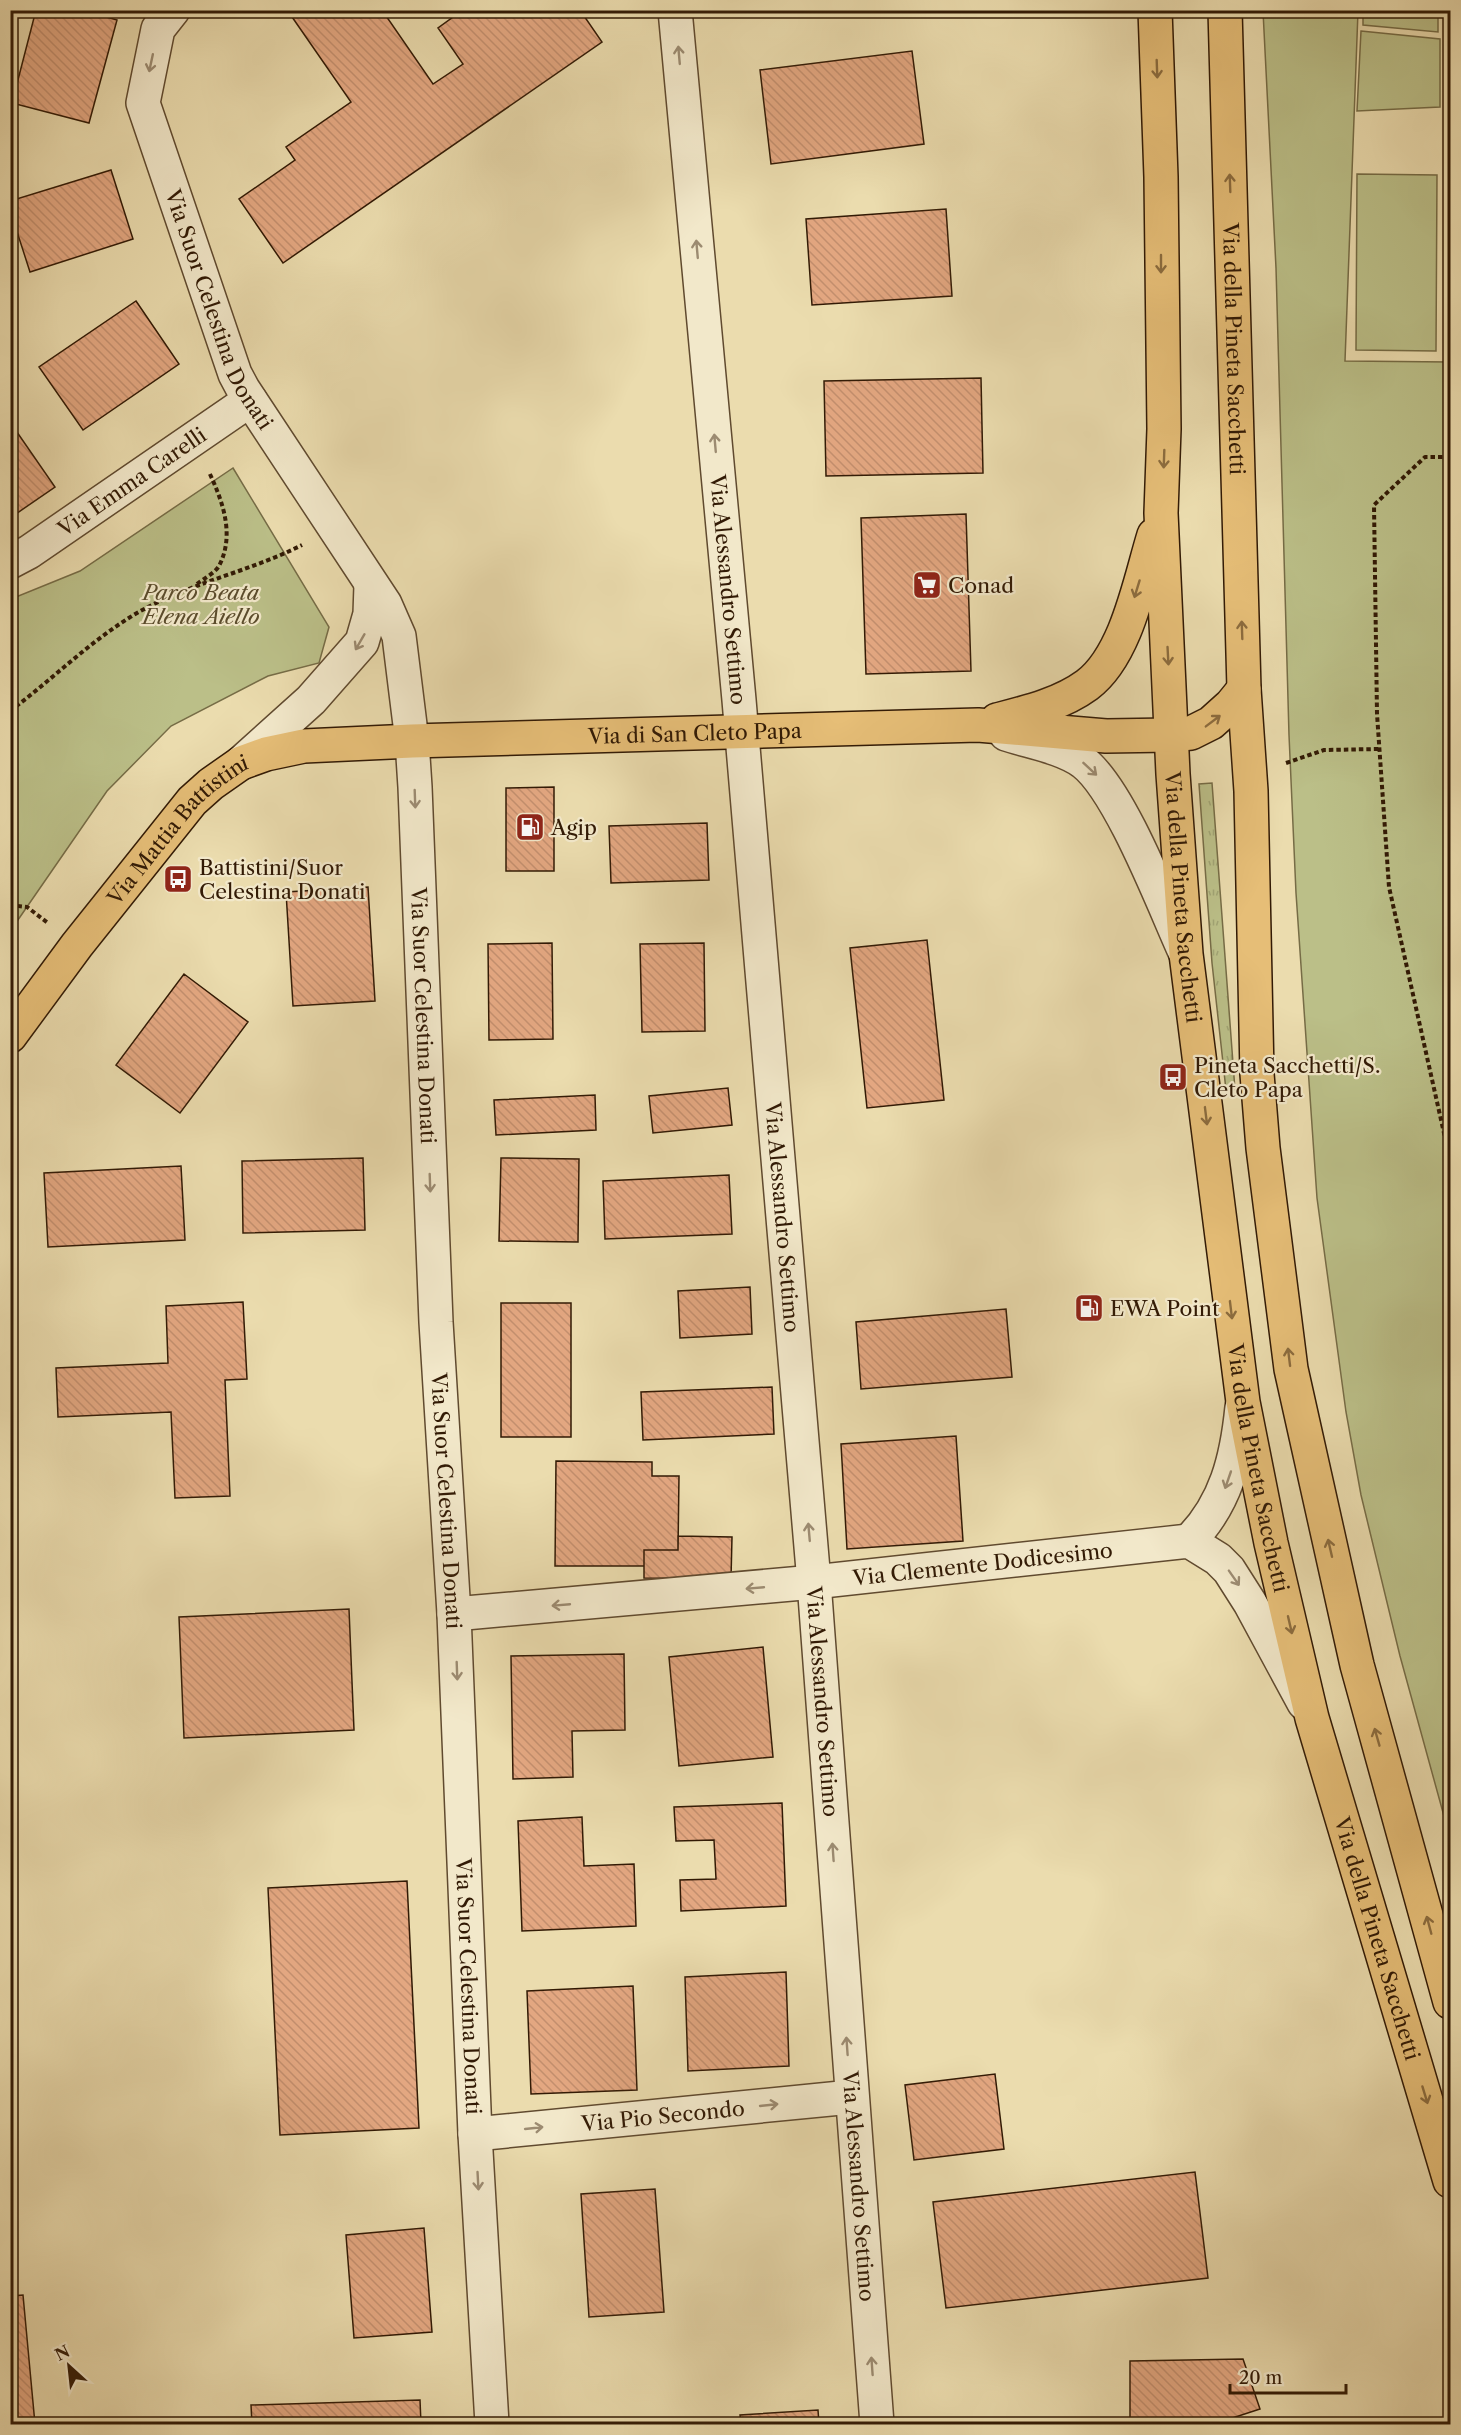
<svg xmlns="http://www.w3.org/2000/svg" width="1461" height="2435" font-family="'Libre Caslon Text',serif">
  <defs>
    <pattern id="grass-tufts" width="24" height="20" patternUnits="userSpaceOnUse" patternTransform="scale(1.5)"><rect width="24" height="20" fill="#bbbf88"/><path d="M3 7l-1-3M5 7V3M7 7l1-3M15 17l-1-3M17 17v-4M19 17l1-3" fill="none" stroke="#a1a474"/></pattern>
    <pattern id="building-back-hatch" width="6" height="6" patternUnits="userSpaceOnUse" patternTransform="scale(1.5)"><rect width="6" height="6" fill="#e3a781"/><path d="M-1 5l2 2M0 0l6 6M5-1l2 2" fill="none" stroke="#c38f6e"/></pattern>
  </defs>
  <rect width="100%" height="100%" fill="#ebdcae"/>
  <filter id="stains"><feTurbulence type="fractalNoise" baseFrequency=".00333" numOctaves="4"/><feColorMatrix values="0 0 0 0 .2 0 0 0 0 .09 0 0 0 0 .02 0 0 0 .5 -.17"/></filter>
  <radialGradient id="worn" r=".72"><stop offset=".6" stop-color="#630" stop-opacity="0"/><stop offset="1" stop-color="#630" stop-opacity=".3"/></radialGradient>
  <path fill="url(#grass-tufts)" stroke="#766c46" stroke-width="1.5" d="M1212,783L1235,1090H1226L1212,963L1199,784Z"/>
  <path fill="#bbbf88" stroke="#766c46" stroke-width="1.5" d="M1263,11H1358L1345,361L1450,362V1838L1400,1656L1361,1495L1346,1412L1317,1198L1296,893L1289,735L1276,268Z
    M1363,11H1438V32L1363,25Z
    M1361,31L1440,39V107L1357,111Z
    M1447,140H1450V352H1447Z
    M1357,174L1437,175L1436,351L1356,350Z
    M233,468L329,627L319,663L268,676L171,726L107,791L11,930V599L80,571Z"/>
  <path fill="url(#building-back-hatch)" stroke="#321a05" stroke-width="1.5" d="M36,10H82L117,20L89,123L12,103Z
    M294,10H382L433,84L463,64L438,28L453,17L448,10H580L602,42L283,263L239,199L295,160L286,147L351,102L290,14Z
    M912,51L924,144L771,164L760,70Z
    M111,170L133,239L30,272L10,210V201Z
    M946,209L952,296L812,305L806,219Z
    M136,301L179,364L83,430L39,367Z
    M981,378L983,473L826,476L824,381Z
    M10,422L55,487L10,518Z
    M966,514L971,671L866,674L861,518Z
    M554,787V871H506V788Z
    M707,823L709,880L611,883L609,826Z
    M368,887L375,1001L293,1006L286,892Z
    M927,940L944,1100L867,1108L850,948Z
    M552,943L553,1039L489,1040L488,944Z
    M704,943L705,1031L642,1032L640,944Z
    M184,974L248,1022L180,1113L116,1065Z
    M728,1088L732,1125L653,1133L649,1096Z
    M595,1095L596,1130L496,1135L494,1100Z
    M363,1158L365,1230L243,1233L242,1161Z
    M501,1158L579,1159L578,1242L499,1241Z
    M181,1166L185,1240L48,1247L44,1173Z
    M729,1175L732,1234L605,1239L603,1181Z
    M750,1287L752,1334L680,1338L678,1291Z
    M243,1302L247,1379L225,1380L230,1496L175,1498L171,1412L58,1417L56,1368L168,1363L166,1306Z
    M501,1303H571V1437H501Z
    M1006,1309L1012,1377L861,1389L856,1322Z
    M772,1387L774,1434L643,1440L641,1392Z
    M956,1436L963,1541L847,1549L841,1444Z
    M556,1461L652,1462V1476H679L678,1550H644V1566H555Z
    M678,1536L732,1537L731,1579L644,1578V1550H678Z
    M349,1609L354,1730L184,1738L179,1617Z
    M763,1647L773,1757L679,1766L669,1657Z
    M624,1654L625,1730L572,1731L573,1777L513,1779L511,1656Z
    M782,1803L786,1906L681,1911L680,1880L716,1879L714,1840L676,1841L674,1807Z
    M582,1817L584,1866L634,1864L636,1926L522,1931L518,1821Z
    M407,1881L419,2128L280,2135L268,1888Z
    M786,1972L789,2066L688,2071L685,1977Z
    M633,1986L637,2090L531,2094L527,1991Z
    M995,2074L1004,2149L914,2160L905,2085Z
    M1195,2172L1208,2278L946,2308L933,2202Z
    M655,2189L664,2312L589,2317L581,2194Z
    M424,2228L432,2332L354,2338L346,2235Z
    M23,2295L35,2424H10V2296Z
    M1243,2359L1260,2409L1214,2424H1130V2361Z
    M420,2400L421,2424H252L251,2405Z
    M818,2410L819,2424H741L740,2415Z"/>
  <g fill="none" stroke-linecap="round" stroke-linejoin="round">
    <g stroke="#604a2f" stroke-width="36">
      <g id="minor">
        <path id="s1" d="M173,10L158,29L143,103L235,374L243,389L385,604L399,636L412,741L415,787L436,1322L454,1614L475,2134L492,2424"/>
        <path id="s2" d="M675,10L739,700L814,1582L877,2424"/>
        <path id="s3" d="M10,562L29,552L250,400"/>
        <path d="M1006,734C1030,742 1062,747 1083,762C1120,790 1164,906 1185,952"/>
        <path d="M241,763L311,700L362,642L370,614L371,585"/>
        <path d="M1189,1541C1226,1504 1237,1458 1242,1407"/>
        <path id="s4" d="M454,1614L814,1582L1189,1541L1218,1559L1229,1570L1250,1603L1304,1703"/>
        <path id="s5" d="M475,2134L851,2097"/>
      </g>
    </g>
    <g stroke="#321a05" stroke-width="36">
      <g id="major">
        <path id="s6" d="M1155,10L1161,177L1164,429L1161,513L1173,774L1186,954L1243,1402L1271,1543L1312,1718L1450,2181"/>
        <path id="s7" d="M1225,10L1244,689L1251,791L1257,1074L1263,1148L1291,1369L1357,1665L1450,2002"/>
        <path d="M997,720C1028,712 1061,704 1087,685C1127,655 1140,580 1154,535"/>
        <path id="s8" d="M10,1036L77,945L192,801L211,784L241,763L266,754L304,746L412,741L978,725L1106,736L1171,735L1191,733L1211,723L1231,705L1244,689"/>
      </g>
    </g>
    <path stroke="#321a05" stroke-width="4" stroke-dasharray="4.5 3" stroke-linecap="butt" d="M1450,457H1425L1374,505L1377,714L1389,887L1450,1160
      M197,584C203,579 215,573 219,566C235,535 223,502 209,472
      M10,711C53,679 91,640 137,613C189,583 249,572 302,545
      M1286,763L1324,750L1379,749
      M10,905L27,907L48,923"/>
    <use href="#minor" stroke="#f2e8ca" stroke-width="33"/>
    <use href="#major" stroke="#e6be77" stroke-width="33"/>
  </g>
  <defs><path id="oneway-shaft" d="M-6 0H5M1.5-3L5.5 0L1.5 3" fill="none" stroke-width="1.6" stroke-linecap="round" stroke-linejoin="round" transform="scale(1.5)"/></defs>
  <g stroke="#9c8b71">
    <use href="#oneway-shaft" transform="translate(679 55) rotate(-95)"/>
    <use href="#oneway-shaft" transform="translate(151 63) rotate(102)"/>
    <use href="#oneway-shaft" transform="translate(697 249) rotate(-95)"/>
    <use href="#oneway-shaft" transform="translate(715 443) rotate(-95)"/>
    <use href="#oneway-shaft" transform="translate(360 642) rotate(120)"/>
    <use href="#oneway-shaft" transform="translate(1090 769) rotate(43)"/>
    <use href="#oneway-shaft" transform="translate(415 799) rotate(88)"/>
    <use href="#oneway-shaft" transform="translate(430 1183) rotate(88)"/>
    <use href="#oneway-shaft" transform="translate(1228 1480) rotate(109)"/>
    <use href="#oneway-shaft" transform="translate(809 1532) rotate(-95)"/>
    <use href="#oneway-shaft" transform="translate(1234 1578) rotate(55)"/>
    <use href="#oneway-shaft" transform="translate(755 1588) rotate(175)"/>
    <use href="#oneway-shaft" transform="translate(561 1605) rotate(175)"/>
    <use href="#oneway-shaft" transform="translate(457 1671) rotate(88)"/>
    <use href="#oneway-shaft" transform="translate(833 1852) rotate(-94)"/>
    <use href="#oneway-shaft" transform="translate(847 2046) rotate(-94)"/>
    <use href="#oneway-shaft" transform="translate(769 2105) rotate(-6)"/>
    <use href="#oneway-shaft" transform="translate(534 2128) rotate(-6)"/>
    <use href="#oneway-shaft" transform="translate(478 2181) rotate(87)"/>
    <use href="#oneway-shaft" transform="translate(872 2366) rotate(-94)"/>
  </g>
  <g stroke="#8c6c3e">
    <use href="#oneway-shaft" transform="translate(1157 69) rotate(88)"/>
    <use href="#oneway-shaft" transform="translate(1230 183) rotate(-92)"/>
    <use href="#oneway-shaft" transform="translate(1161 264) rotate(90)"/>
    <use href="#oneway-shaft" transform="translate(1164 459) rotate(92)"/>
    <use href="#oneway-shaft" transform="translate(1137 589) rotate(107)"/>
    <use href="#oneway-shaft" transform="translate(1242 630) rotate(-92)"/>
    <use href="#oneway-shaft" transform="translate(1168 656) rotate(87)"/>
    <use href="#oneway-shaft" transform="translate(1213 721) rotate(-37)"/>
    <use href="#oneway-shaft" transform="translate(1206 1116) rotate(83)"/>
    <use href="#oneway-shaft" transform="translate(1231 1310) rotate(83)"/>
    <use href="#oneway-shaft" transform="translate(1289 1357) rotate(-97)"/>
    <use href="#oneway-shaft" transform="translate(1330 1548) rotate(-103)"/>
    <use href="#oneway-shaft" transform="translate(1290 1625) rotate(77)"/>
    <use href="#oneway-shaft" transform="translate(1377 1737) rotate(-106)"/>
    <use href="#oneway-shaft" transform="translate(1429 1925) rotate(-105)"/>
    <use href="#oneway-shaft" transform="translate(1425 2095) rotate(73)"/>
  </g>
  <defs>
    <g id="supermarket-square" transform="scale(1.5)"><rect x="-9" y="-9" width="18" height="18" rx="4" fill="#8f2418" stroke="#f2e8ca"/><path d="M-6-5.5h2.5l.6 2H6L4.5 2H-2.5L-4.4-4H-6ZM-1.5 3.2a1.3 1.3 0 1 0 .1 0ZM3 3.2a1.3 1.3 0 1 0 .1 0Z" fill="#fff"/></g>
    <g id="fuel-square" transform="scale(1.5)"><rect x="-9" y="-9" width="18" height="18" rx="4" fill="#8f2418" stroke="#f2e8ca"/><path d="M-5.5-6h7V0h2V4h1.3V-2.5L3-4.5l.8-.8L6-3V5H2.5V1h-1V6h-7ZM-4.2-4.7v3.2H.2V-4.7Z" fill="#fff"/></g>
    <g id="bus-square" transform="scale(1.5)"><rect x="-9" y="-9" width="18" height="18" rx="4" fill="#8f2418" stroke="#f2e8ca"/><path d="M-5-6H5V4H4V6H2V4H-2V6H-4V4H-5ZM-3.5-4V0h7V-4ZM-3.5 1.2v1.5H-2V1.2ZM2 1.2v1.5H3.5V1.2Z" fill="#fff"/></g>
  </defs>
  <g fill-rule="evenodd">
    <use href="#supermarket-square" x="927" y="585"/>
    <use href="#fuel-square" x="530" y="827"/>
    <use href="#bus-square" x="178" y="879"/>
    <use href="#bus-square" x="1173" y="1077"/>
    <use href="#fuel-square" x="1089" y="1308"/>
  </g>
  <g text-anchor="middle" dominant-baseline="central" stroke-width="4.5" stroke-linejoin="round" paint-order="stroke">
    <g font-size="21" fill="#321a05" stroke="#f2e8ca">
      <text stroke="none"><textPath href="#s1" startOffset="320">Via Suor Celestina Donati</textPath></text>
      <text stroke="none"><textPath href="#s7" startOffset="339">Via della Pineta Sacchetti</textPath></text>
      <text stroke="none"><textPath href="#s3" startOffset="146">Via Emma Carelli</textPath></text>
      <text stroke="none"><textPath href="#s2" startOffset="582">Via Alessandro Settimo</textPath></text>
      <text stroke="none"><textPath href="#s8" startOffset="816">Via di San Cleto Papa</textPath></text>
      <text stroke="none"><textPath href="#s8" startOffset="267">Via Mattia Battistini</textPath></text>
      <text stroke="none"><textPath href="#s6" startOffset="888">Via della Pineta Sacchetti</textPath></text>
      <text stroke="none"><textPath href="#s1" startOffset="1076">Via Suor Celestina Donati</textPath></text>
      <text stroke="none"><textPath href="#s2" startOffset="1212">Via Alessandro Settimo</textPath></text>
      <text stroke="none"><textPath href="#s6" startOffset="1464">Via della Pineta Sacchetti</textPath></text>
      <text stroke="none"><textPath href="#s1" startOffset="1562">Via Suor Celestina Donati</textPath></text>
      <text stroke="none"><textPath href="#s4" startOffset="531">Via Clemente Dodicesimo</textPath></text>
      <text stroke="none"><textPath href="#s2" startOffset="1698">Via Alessandro Settimo</textPath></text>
      <text stroke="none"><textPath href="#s6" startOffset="1950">Via della Pineta Sacchetti</textPath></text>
      <text stroke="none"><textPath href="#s1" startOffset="2048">Via Suor Celestina Donati</textPath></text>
      <text stroke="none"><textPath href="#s5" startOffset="189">Via Pio Secondo</textPath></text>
      <text stroke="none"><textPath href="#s2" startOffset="2184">Via Alessandro Settimo</textPath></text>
    </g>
    <g font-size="21" fill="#321a05" stroke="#f2e8ca" text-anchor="start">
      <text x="948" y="585">Conad</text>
      <text x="551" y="827">Agip</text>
      <text x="199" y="867">Battistini/Suor<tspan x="199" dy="24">Celestina Donati</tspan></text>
      <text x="1194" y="1065">Pineta Sacchetti/S.<tspan x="1194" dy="24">Cleto Papa</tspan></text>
      <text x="1110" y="1308">EWA Point</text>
    </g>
    <g font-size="21" font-style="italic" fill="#5b4c2c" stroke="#f2e8ca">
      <text x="201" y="592">Parco Beata<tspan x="201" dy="24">Elena Aiello</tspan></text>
    </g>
  </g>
  <rect width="1461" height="2435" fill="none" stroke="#ebdcae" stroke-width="36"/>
  <rect x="12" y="12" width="1437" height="2411" fill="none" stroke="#321a05" stroke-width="3"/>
  <rect x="18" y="18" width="1425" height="2399" fill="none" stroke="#321a05" stroke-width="1.5"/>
  <g transform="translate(69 2366) rotate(333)" stroke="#f2e8ca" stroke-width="4.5" paint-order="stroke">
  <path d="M0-4.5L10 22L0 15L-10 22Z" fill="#321a05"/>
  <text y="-9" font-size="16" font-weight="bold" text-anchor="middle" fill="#321a05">N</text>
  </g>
  <path d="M1230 2384v9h116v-9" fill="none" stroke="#321a05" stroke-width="3"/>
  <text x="1239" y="2384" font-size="18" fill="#321a05" stroke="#f2e8ca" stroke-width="4.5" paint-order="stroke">20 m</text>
  <rect width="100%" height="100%" filter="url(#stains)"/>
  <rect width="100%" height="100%" fill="url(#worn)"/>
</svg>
